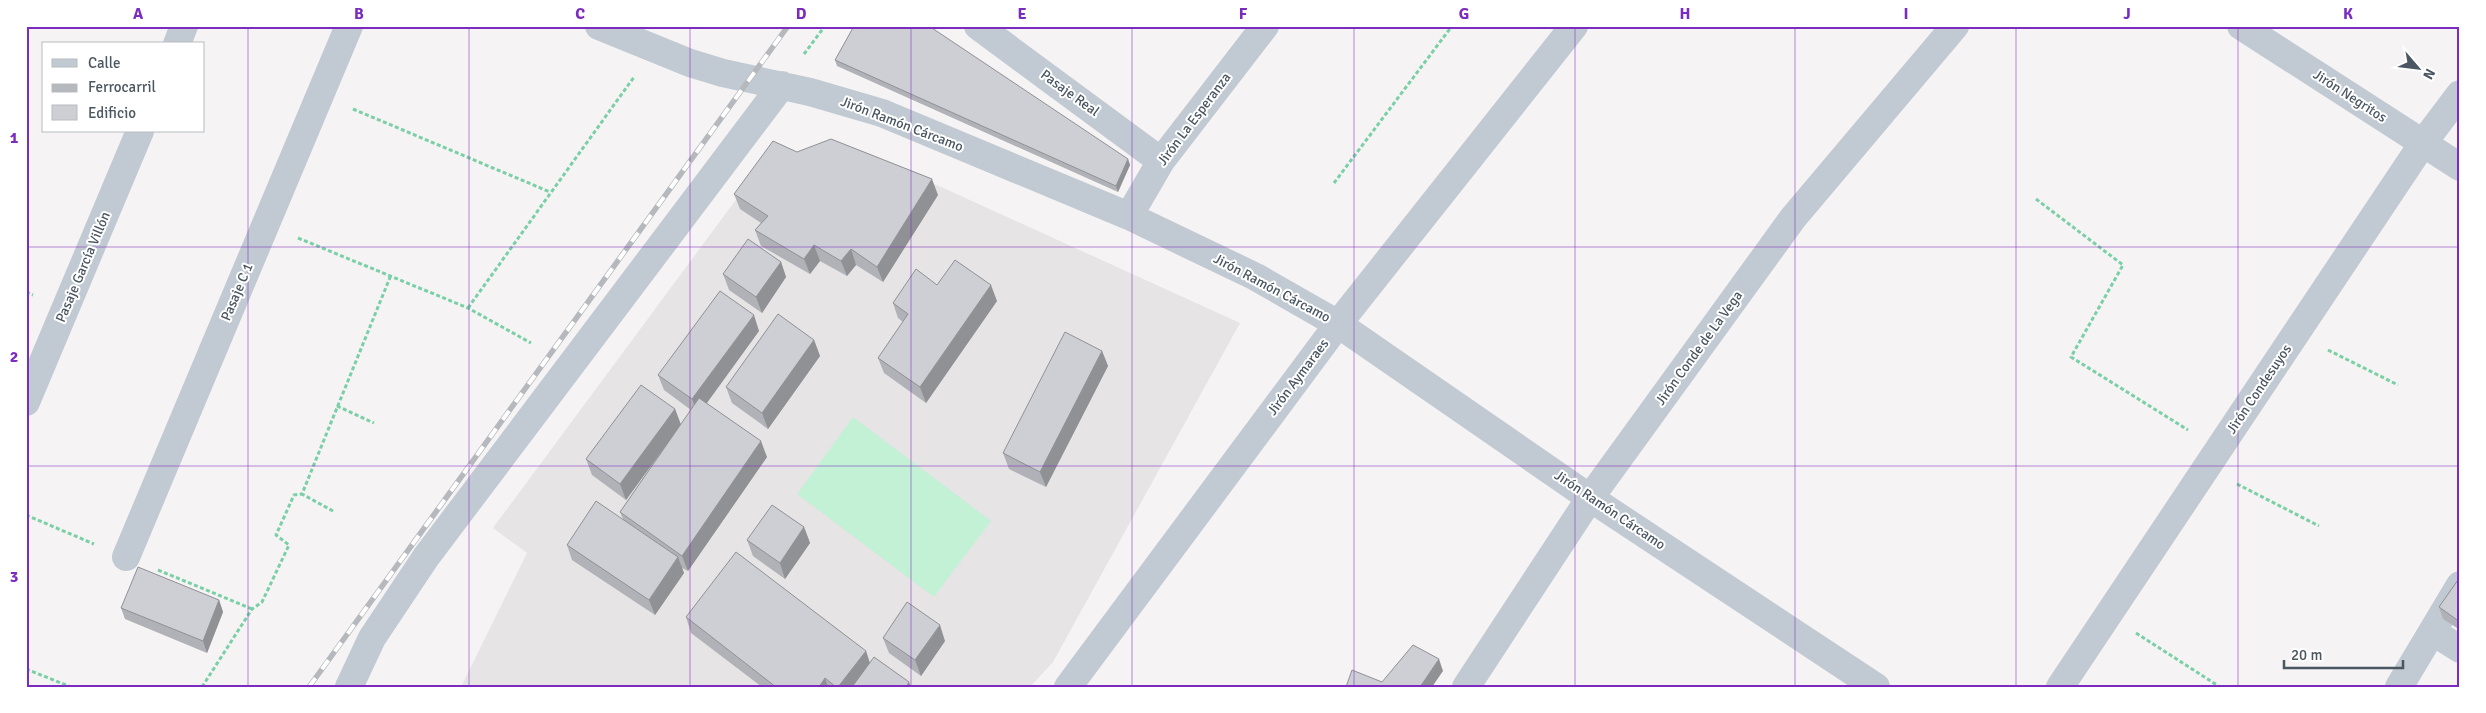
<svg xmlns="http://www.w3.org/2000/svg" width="2486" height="713" font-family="Signika,sans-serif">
  <rect width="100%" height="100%" fill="#f5f3f3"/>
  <path fill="#e6e4e5" d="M775,147L800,160L837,149L939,186L1240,323L1053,662L1030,687H461L527,553L493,528Z"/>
  <path fill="#c3f1d5" d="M853,417L991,521L934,597L797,494Z"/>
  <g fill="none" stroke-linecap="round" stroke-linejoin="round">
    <path stroke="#7ad0a6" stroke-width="3" stroke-dasharray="4 2.5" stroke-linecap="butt" d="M804,54L825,26
      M353,109L550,192
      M1334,183L1452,26
      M2036,199L2123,265L2071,357L2188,430
      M298,238L468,308L531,343
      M26,292L33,295
      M468,308L634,77
      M2328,350L2398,385
      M337,406L374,423
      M2237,484L2319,526
      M333,511L302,494L391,275
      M26,515L94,544
      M158,570L252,609
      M2136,633L2220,687
      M26,669L71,687
      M202,687L252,609L262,602L289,545L276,535L294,495L302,494"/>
    <path stroke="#c1cad2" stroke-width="28" d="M599,26L690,63L723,73L810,92L882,113L1129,216L1256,277L1338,324L1590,498L1876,687
      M978,26L1161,161
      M2241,26L2460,167
      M177,44L184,26
      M1129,216L1161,161L1265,26
      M26,402L140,131
      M126,557L349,26
      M2433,632L2460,649
      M349,687L372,638L426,557L782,85
      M1068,687L1338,324L1574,26
      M1466,687L1590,498L1793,218L1955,26
      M2060,687L2423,143L2460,94
      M2399,687L2460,585"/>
    <g stroke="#b5b8bd" stroke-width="5.5">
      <path id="rail" d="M309,687L788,26"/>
    </g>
    <use href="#rail" stroke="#fff" stroke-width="4" stroke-dasharray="11" stroke-linecap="butt"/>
  </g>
  <path fill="#b0b2b7" d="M835,60L1128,159L1130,165L1118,192L837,66Z
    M797,152L938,195L883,282L856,265L847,276L820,261L810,274L761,246L755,230L761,223L740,209L734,194Z
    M781,262L786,277L762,313L729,290L723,274Z
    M937,285L997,301L926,403L884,373L878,358L903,322L898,318L893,303Z
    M759,331L707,403L767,457L688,571L682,568L684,573L655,615L572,560L567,545L623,519L620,512L668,442L626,500L592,475L586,459L675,409L681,425L691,410L664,390L658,375Z
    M814,340L820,356L768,429L732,403L726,387Z
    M1102,351L1108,366L1046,487L1009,469L1003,453Z
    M804,527L810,543L785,579L753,556L747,540Z
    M2460,577V630L2443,619L2439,607Z
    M219,600L223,612L207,653L125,619L121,608Z
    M686,617L866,651L870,663L911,687H762L691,633Z
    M883,638L945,641L921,676L889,653Z"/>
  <path fill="#909195" d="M1128,159L1130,165L1118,192L1116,186Z
    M932,179L938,195L883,282L877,267Z
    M814,245L820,261L810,274L804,259Z
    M851,249L856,265L847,276L841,261Z
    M781,262L786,277L762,313L756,297Z
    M991,285L997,301L926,403L920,387Z
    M754,315L759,331L698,415L692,399Z
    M814,340L820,356L768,429L762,413Z
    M1102,351L1108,366L1046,487L1040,472Z
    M675,409L681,425L626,500L620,484Z
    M761,441L767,457L688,571L682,556Z
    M804,527L810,543L785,579L780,563Z
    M678,557L684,573L655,615L649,600Z
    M219,600L223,612L207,653L203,641Z
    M940,625L945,641L921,676L915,660Z
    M866,651L871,667L856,687H838Z
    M1439,659L1443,671L1432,687H1420Z
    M825,678L828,687H819Z
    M909,682L911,687H906Z"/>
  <path fill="#cdcfd5" stroke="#909195" d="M854,26H929L1128,159L1116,186L835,60Z
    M831,139L932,179L877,267L851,249L841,261L814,245L804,259L755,230L768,216L734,194L773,141L797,152Z
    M748,239L781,262L756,297L723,274Z
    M955,260L991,285L920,387L878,358L908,314L893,303L916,269L937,285Z
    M720,291L754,315L692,399L658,375Z
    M778,314L814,340L762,413L726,387Z
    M1065,332L1102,351L1040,472L1003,453Z
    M641,385L675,409L620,484L586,459Z
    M699,398L761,441L682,556L620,512Z
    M596,501L678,557L649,600L567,545Z
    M772,505L804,527L780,563L747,540Z
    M736,552L866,651L838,687H836L825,678L819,687H776L686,617Z
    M138,567L219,600L203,641L121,608Z
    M2460,577V622L2439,607Z
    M907,602L940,625L915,660L883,638Z
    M1413,645L1439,659L1420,687H1346L1352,670L1382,682Z
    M874,657L909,682L906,687H852Z"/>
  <path fill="none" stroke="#7b2cbf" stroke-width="1" stroke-opacity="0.55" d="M248,26V687M469,26V687M690,26V687M911,26V687M1132,26V687M1354,26V687M1575,26V687M1795,26V687M2016,26V687M2238,26V687M26,247H2460M26,466H2460"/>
  <g text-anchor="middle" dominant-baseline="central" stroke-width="4" stroke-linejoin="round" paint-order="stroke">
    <g font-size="14" fill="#4a5661" stroke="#fff">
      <text transform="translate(1070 93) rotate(36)">Pasaje Real</text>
      <text transform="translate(2350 96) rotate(33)">Jirón Negritos</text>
      <text transform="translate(1194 119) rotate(-53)">Jirón La Esperanza</text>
      <text transform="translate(902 124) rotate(21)">Jirón Ramón Cárcamo</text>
      <text transform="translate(83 267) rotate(-67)">Pasaje García Villón</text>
      <text transform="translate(1272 288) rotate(28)">Jirón Ramón Cárcamo</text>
      <text transform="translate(237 292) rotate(-67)">Pasaje C 1</text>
      <text transform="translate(1699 348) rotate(-54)">Jirón Conde de La Vega</text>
      <text transform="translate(1298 377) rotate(-53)">Jirón Aymaraes</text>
      <text transform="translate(2259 389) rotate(-56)">Jirón Condesuyos</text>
      <text transform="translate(1610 510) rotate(34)">Jirón Ramón Cárcamo</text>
    </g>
  </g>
  <rect width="2486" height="713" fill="none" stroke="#ffffff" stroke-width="55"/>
  <rect x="42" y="42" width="162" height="90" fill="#ffffff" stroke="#b7bbc0"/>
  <rect x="52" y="59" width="25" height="8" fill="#c1cad2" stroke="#b7bbc0"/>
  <text x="88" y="68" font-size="15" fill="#4a5661">Calle</text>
  <rect x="52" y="84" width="25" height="8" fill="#b5b8bd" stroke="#b7bbc0"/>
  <text x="88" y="92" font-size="15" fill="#4a5661">Ferrocarril</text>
  <rect x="52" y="105" width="25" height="15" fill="#cdcfd5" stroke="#b7bbc0"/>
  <text x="88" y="118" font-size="15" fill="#4a5661">Edificio</text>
  <g transform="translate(2418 68) rotate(118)" stroke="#ffffff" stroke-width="4" paint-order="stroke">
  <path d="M0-4L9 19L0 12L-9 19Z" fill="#4a5661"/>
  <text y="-8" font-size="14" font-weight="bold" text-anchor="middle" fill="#4a5661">N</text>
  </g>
  <path d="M2284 660v8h119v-8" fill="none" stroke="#4a5661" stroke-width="2.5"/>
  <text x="2291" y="660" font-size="15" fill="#4a5661" stroke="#ffffff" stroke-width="4" paint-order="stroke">20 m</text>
  <rect x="28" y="28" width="2430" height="658" fill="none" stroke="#7b2cbf" stroke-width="2"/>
  <g font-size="16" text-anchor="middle" font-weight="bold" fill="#7b2cbf">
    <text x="138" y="19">A</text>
    <text x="359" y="19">B</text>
    <text x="580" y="19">C</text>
    <text x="801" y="19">D</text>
    <text x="1022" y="19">E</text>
    <text x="1243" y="19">F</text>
    <text x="1464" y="19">G</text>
    <text x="1685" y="19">H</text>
    <text x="1906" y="19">I</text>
    <text x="2127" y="19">J</text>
    <text x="2348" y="19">K</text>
    <text x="14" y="143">1</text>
    <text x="14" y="362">2</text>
    <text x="14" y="582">3</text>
  </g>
</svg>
